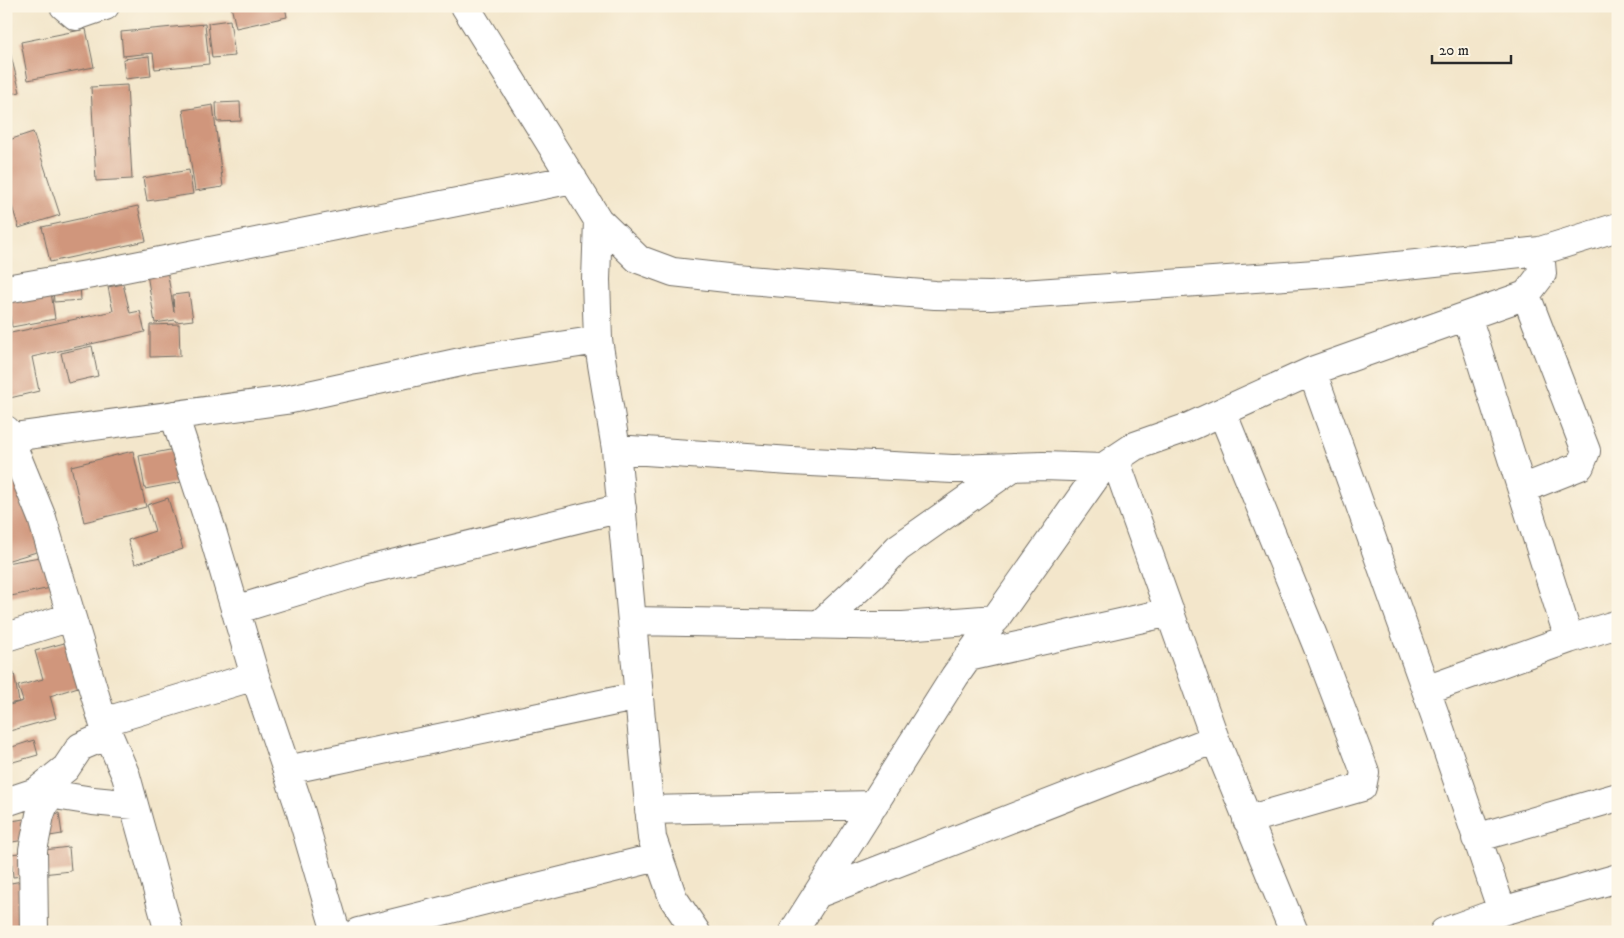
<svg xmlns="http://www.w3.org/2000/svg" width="1624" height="938" font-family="'IM FELL DW Pica',serif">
  <rect width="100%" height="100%" fill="#fcf5e5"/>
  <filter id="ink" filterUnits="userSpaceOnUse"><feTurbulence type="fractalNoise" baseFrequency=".02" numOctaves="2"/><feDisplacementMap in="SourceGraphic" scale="10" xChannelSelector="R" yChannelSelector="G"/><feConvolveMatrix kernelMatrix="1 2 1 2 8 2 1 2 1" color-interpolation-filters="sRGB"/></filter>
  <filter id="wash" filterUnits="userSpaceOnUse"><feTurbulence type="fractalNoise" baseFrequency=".0096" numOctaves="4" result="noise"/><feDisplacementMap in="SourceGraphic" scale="20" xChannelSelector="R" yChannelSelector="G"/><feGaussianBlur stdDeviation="1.12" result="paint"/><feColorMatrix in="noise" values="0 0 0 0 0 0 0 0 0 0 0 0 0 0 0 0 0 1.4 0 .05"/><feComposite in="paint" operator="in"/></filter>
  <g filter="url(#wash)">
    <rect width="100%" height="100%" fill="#f3e6cb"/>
    <g id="blocks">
      <path fill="#d0967b" d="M231,6H285L287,17L236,28Z
        M230,20L235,56L212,58L208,23Z
        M205,24L209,64L155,69L153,53L123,56L121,32Z
        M86,29L94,67L28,80L21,42Z
        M10,52L20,92L6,95V53Z
        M149,56L151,76L125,79L123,59Z
        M127,85L132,179L96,181L91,87Z
        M240,102L241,121L217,122L216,103Z
        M213,105L223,187L195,191L183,110Z
        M33,132L60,215L19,228L6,188V141Z
        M189,170L193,194L147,201L143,178Z
        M138,206L146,241L50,262L42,227Z
        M167,270L174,312L173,295L189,293L193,320L176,322L175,320L155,323L147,274Z
        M123,284L130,313L140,311L145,332L32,357L39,391L10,398L6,378V314L11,333L113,311L108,287Z
        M80,285L81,300L54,302L53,288Z
        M51,292L55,319L12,327L7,300Z
        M179,324L180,356L150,357V325Z
        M92,346L98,376L68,383L61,353Z
        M180,448L187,481L145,489L139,456Z
        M133,451L146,507L84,522L71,466Z
        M17,469L40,551L6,561V472Z
        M168,498L183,549L135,564L128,540L155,531L147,505Z
        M45,556L51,588L6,597V563Z
        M68,642L81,686L50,696L56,718L6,732V706L23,701L18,686L43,679L35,651Z
        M14,673L19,702L6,704V674Z
        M34,740L38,755L13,762L9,748Z
        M59,813L62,834L6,843V822Z
        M69,847L71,871L13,877L11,854Z
        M6,862L11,883L33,879L28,930L6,932Z"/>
    </g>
  </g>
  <g filter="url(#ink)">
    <use href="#blocks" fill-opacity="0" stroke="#716c63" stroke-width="1"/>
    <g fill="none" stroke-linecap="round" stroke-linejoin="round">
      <g stroke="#716c63" stroke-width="30">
        <path id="street" d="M64,6L76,16L105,6
          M465,6L598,220L638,259L673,272L736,279L935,295L991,296L1330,273L1540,251L1618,227
          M598,220L596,280L598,340L616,449L652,838L673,898L696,932
          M6,289L110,271L573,179
          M1467,316L1569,639
          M1312,371L1441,732L1502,911
          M1222,412L1318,648L1365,772L1362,787L1247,820
          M174,415L212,531L255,676L300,809L336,932
          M6,430L42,518L103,722L126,776L169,932
          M6,438L286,400L470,360L598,340
          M616,449L791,461L953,469L1043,466L1102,468
          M1115,459L1215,739L1294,932
          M1522,489L1580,466L1586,451L1526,295
          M235,610L363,571L622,508
          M632,621L903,626L996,619
          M820,624L872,576L898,548L1013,467
          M6,637L71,617
          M968,657L1170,612
          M1426,690L1569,639L1618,624
          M103,722L255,676
          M287,770L639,696
          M36,792L93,801L134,805
          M6,802L36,792L66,768L80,747L108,735
          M649,810L874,805
          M1476,838L1618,797
          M817,894L1215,739
          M34,932L33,850L40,815L48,794
          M358,932L658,857
          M793,932L955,676L1102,468L1135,446L1189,427L1312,371L1526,295L1542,274L1540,251
          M1444,932L1502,911L1618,878"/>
      </g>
      <use href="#street" stroke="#fff" stroke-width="28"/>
    </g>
  </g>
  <rect width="1624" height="938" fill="none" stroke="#fcf5e5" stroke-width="25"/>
  <path d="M1432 55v8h79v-8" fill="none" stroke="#2b2b2b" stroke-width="2.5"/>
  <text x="1439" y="55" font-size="15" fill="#2b2b2b" stroke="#fcf5e5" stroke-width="4" paint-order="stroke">20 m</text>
</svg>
